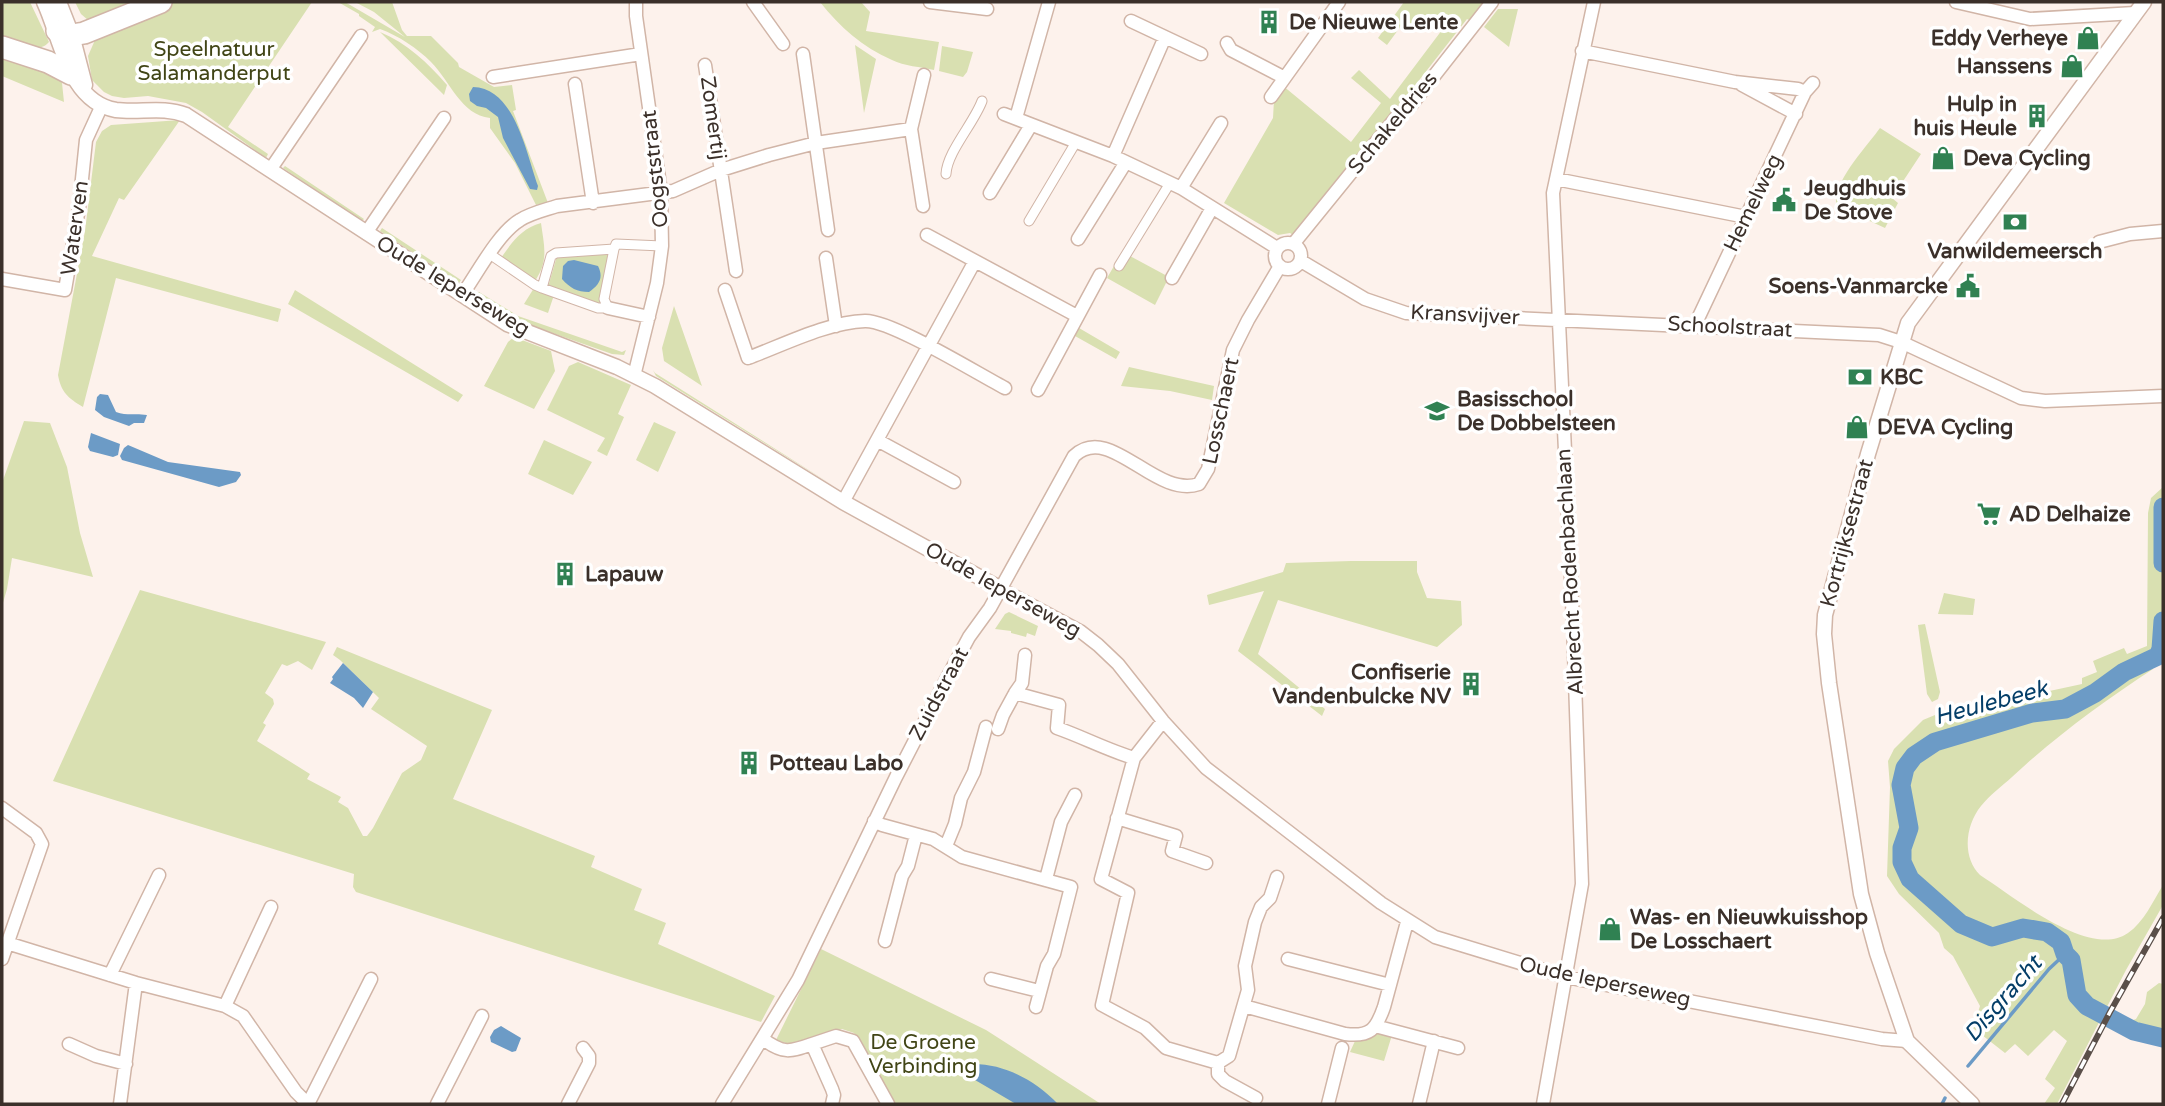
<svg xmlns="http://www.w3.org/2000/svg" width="2165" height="1106" font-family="'Varela Round',sans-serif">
  <rect width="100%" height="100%" fill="#fdf2ec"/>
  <path fill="#d9e0b1" d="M2,2H30L49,42C38,55 16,44 2,40Z
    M75,2H137L89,21L81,14Z
    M173,2H312L228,127L268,154L266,158L202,112L186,103L148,96L124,98L112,96L104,92L92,80L88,56L95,40Z
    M338,2H345L405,37L374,12L355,2H392L402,30L407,36H431L458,63L459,67L494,87L512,85L516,110L513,111L548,203L536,205L515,163L490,128V118C461,115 450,81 431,62C417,48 399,36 380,29L372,32L375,27L359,16V14Z
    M820,2H861L870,12L866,31L939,42L934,70C921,67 904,66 892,60C862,47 840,27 820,2Z
    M1404,2H1486L1471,21L1467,19L1406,97L1408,100L1394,109L1393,114L1293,235L1290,233L1278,235L1224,203L1273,118L1274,100L1282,85L1351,142L1381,103L1351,78L1359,70L1390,99L1451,18L1401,26L1387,45L1378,38Z
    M1498,9H1518L1509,47L1484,27Z
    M380,32C408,44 427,62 447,85L444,95Z
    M855,45L876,59L864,113Z
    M942,46L973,52L967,72L963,77L939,71Z
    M2,53L57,76L62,83L64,102L2,76Z
    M180,120L124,200L119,198L92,256L281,309L278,322L116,278L83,407C68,398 61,392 58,375L85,231L96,142L102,131L111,125Z
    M1880,128L1921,154L1892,198L1898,203L1885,228L1837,206C1829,186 1868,145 1880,128Z
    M285,166L364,219L362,221L283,168Z
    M541,223C544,246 549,260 535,281L501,258C512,242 522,228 541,223Z
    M382,228L461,280L459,283L380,231Z
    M611,251L601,305L548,287L557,256Z
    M1130,256L1169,277L1155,305L1107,278L1114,266L1122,270Z
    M534,288L554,295L548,313L524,304Z
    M295,290L463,395L458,402L288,304Z
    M479,292L518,316L622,352L626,350L624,355L612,354L527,324L510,316L476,295Z
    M674,306L702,386L664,361L662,348Z
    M1079,328L1120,352L1116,359L1075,336Z
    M514,337L551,351L555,371L534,409L484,386L508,342Z
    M578,362L631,385L618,414L624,417L607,456L597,451L605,438L547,410L569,366Z
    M1129,367L1214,386L1212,400L1170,391L1121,386Z
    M653,370L655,373L834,486L656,376Z
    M24,421L50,423L67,467L80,533L93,577L12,558L7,589L2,606V483Z
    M654,422L676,432L658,472L636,460Z
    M544,440L592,462L573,495L528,474Z
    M2163,487V641H2156L2155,653C2143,663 2127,667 2113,675C2102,682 2090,693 2078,698C2064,704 2046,705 2031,708C1991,717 1942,729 1909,757C1888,774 1903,798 1905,821C1905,831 1898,841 1897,851C1894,883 1949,922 1974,933C1979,936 1987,940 1993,941C2013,944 2026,923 2049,938C2069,950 2067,974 2072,994L2079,989C2080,968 2073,945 2055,933C2023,912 2005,940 1974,927C1953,918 1910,885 1906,863C1902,849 1912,836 1910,821C1907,803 1898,781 1910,765C1930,740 1962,737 1991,728C2011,722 2032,718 2052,714C2061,712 2071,712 2079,709C2092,703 2105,689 2117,681C2127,674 2139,669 2150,664L2153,669C2103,702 2056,736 2012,777C2002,786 1990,795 1981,806C1965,826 1962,857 1980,875C2013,896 2090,960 2128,933C2144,922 2153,901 2163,885V905L2126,970L2057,1104H2044L2055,1088L2045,1079L2067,1041L2054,1030L2028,1056L2015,1044L2005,1053L1973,1028L1980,1006L1953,956L1944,948L1939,933L1899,894L1887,876L1890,787L1888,761L1894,749L1923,720L1935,715L1939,724L1963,718L1962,710L2082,684V678L2097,672L2093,661L2124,648L2127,654L2147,646L2148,513L2151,498Z
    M1351,561H1417V572L1427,598L1461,601L1462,625L1437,647L1278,600L1258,654L1325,709L1322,716L1238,651L1264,591L1209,605L1207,595L1283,572L1286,563Z
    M140,590L326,642L312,670L298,661L287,666L282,664L265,693L273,699L274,704L263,723L266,725L257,741L310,774L307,779L341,797L338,802L348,808L363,836H367L373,828L402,773L421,760L427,746L371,709L379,698L340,660L333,655L337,647L492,710L453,799L595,856L591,867L642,889L634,910L666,923L658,944L775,996L761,1022L356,892L353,887L354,874L53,781Z
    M1944,593L1975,599L1973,615L1938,614Z
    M1009,612L1038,626L1035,636L1027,633L1026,637L1011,633V631L995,629L1005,614Z
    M1925,624L1940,692L1938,699L1932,702L1927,694L1918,625Z
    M821,949L986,1030L1101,1104H893L867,1054L854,1033L842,1029L793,1045L776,1040Z
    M2159,983L2163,984V1032L2128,1022L2136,1019L2145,1004L2147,992Z
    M1379,1033L1392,1035L1384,1061L1350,1052L1355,1041Z"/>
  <path fill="#6c9bc6" d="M473,87C515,88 526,153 538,186L537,190L530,189L503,138L498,117L486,108L477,106L470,101L469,94Z
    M574,260L598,266C604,278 599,285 589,292C577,292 570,288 562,279L563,266L568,261Z
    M100,394L108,395L116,412C127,416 136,413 147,415L144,423H134L129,426L104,417L95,410L97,397Z
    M91,433L120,444L118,455L113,457L90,451L88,447Z
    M128,445L168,462L240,472L241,475L236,482L219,487L122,460L120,456L124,448Z
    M343,663L373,692L363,708L354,698L330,683L333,679L332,677Z
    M501,1026L521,1038L516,1051L512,1052L491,1042L490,1037L494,1030Z
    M971,1064C1004,1063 1036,1081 1058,1104H1016L958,1070L959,1067Z"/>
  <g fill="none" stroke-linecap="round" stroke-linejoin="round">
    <path stroke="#6c9bc6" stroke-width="3.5" d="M1968,1066L2049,969L2065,954
      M1942,1104L1945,1098"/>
    <path stroke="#6c9bc6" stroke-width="19" d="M2163,507V563
      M2163,621L2161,649L2158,656L2124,672L2095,693L2065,709L2032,713L1935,742L1914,756L1905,768L1901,785L1909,828L1902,848V862L1910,879L1961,924L1992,937L2023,928L2047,932L2061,942L2065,954L2071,960L2077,995L2087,1006L2134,1031L2163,1038"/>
    <g stroke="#d1b5a7" stroke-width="11">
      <path id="pedestrian" d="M946,174C947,152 974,123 982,101
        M1029,221L1076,142
        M614,249L616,244L662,246
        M491,255L535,285L542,288L551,256L556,253L614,249L604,299L608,308H598L542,288
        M1119,266L1170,183"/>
    </g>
    <g stroke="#d1b5a7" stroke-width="15">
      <path id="minor" d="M753,2L783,44
        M930,2L987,9
        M1956,2L2030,19L2135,13
        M1131,21L1201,54
        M1227,43L1231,50L1283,77
        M1582,51L1735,82L1798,89L1805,92
        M803,54L828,230
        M705,65L736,271
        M493,77L641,54
        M575,84L593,203
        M1742,85L1796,114
        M1271,97L1339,2
        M1004,114L1113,156L1181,188L1277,248
        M1016,118L1049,2
        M1113,156L1165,37
        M270,170L361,36
        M1556,179L1746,217
        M1181,188L1221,123
        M990,193L1031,125
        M923,206L911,129L924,75
        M366,233L444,118
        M927,235L1077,316
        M1078,239L1126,162
        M2099,242L2130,234L2163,231
        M1275 256a13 13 0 1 1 26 0a13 13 0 1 1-26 0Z
        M1294,243L1398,115L1412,104L1492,2
        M826,258L836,326
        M1301,261L1365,299L1406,313L1879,335L1901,342L2021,398L2045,401L2163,396
        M1172,278L1212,208
        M2,279L65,290L79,208L86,140L102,105
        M725,290L748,358C783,345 828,322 865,321C891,320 978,374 1005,388
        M462,295C477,274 498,233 520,220C531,213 545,210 557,206L673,191L721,170L769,155L816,143L911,129
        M608,308L649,317
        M1695,325L1805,92L1813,83
        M634,376L657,283L662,246L661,192L636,16V2
        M1038,390L1100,275
        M877,440L954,482
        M843,502L975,261
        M1001,589L1080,631L1098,645L1118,664L1163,721L1206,768L1381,903L1435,937L1566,977L1882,1039L1907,1041
        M1015,693L1022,683L1025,655
        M1163,721L1134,758L1101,879L1128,893L1102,1005L1145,1028L1166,1048L1218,1063
        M998,729L1003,715L1015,693L1059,705L1057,728C1083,737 1107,750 1134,758
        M2,808L36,833L42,844L2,959
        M1117,818L1176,836L1172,851L1206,863
        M874,821L882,825L933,839L962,857L1071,887L1054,954L1047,966L1036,1007
        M946,846L955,824L961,798L974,772L986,727
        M1046,879L1061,822L1075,795
        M885,941L902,876L908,866L916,835
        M7,943L136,983L225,1006L243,1016L296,1092L308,1104
        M1288,959L1390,985
        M110,975L159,875
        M991,979L1039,991
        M225,1006L271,907
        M1244,1006L1345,1034C1370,1037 1376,1030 1384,1007L1407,922
        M1375,1026L1458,1048
        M763,1039C783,1054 790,1052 812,1044L832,1089L834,1095L832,1104
        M69,1044L96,1056L126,1064
        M812,1044L836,1036L853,1041L888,1104
        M1218,1063L1229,1056L1248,990L1245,966L1255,922L1261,907L1270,898L1277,877
        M1218,1063V1074L1225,1081L1256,1098
        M120,1104L136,983
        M308,1104L371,979
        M437,1104L482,1016
        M568,1104L589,1063V1056L583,1048
        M722,1104L798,980L896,777L946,680L969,637L990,608L1074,456C1110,422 1155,499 1199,484L1208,469L1233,350L1248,320L1280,266
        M1328,1104L1342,1048
        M1419,1104L1434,1041
        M1543,1104L1582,884L1573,623L1553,193L1594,2"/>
    </g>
    <g stroke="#d1b5a7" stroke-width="17">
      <path id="tertiary" d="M44,2C61,38 68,102 116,110C140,113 163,106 186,115L507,324L617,367L655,386L843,502L1001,589
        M59,2L72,35L85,85
        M1972,1104L1907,1041L1877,953L1861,894L1829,683L1824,634L1825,615L1868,454L1908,323L2144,2"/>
    </g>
    <g stroke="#d1b5a7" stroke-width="24">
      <path id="motorway" d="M57,31L72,35L84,33L161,2
        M2,47L48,62L71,74"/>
    </g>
    <use href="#pedestrian" stroke="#fff" stroke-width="9"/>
    <use href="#minor" stroke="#fff" stroke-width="12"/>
    <use href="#tertiary" stroke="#fff" stroke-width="14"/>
    <use href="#motorway" stroke="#fff" stroke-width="21"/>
    <g stroke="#5a4f49" stroke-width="6">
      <path id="rail" d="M2062,1104L2110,1012L2163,918"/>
    </g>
    <use href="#rail" stroke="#fff" stroke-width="3.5" stroke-dasharray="10" stroke-linecap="butt"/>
  </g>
  <defs>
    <g id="building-bare" transform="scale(1.89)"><path d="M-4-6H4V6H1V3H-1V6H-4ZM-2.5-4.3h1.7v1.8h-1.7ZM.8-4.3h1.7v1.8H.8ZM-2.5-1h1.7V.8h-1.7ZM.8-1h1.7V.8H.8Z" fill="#308152" stroke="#fff" stroke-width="2.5" paint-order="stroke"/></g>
    <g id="shop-bare" transform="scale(1.89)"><path d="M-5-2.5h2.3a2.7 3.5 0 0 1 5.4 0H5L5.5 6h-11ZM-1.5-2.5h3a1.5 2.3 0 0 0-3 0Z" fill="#308152" stroke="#fff" stroke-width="2.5" paint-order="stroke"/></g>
    <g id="civic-bare" transform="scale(1.89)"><path d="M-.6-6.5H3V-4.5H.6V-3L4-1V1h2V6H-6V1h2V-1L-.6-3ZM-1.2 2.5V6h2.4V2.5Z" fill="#308152" stroke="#fff" stroke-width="2.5" paint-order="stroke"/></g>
    <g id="bank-bare" transform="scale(1.89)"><path d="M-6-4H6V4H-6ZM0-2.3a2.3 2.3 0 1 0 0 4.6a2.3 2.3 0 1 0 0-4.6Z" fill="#308152" stroke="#fff" stroke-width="2.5" paint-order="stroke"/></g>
    <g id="school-bare" transform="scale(1.89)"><path d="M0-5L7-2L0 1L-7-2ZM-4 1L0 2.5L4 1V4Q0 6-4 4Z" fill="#308152" stroke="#fff" stroke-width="2.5" paint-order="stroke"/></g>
    <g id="supermarket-bare" transform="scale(1.89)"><path d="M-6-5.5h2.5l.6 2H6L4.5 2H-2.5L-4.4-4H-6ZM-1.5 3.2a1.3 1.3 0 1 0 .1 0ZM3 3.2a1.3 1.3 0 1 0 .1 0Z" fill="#308152" stroke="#fff" stroke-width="2.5" paint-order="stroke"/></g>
  </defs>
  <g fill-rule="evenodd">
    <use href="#building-bare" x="1269" y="22"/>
    <use href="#shop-bare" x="2088" y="38"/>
    <use href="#shop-bare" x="2072" y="66"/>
    <use href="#building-bare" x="2037" y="116"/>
    <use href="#shop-bare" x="1943" y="158"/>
    <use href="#civic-bare" x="1784" y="200"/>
    <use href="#bank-bare" x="2015" y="222"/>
    <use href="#civic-bare" x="1968" y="286"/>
    <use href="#bank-bare" x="1860" y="377"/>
    <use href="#school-bare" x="1437" y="411"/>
    <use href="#shop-bare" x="1857" y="427"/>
    <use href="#supermarket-bare" x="1989" y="514"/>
    <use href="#building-bare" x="565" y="574"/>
    <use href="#building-bare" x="1471" y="684"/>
    <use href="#building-bare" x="749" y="763"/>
    <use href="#shop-bare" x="1610" y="929"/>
  </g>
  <g text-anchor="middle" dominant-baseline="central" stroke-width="7" stroke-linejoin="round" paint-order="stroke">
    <g font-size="21" font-weight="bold" fill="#3b302a" stroke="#fff" text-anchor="start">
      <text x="1289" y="22">De Nieuwe Lente</text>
      <text x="2068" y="38" text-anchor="end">Eddy Verheye</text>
      <text x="2052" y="66" text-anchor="end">Hanssens</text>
      <text x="2017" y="104" text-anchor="end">Hulp in<tspan x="2017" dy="24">huis Heule</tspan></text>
      <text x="1963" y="158">Deva Cycling</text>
      <text x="1804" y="188">Jeugdhuis<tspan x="1804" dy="24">De Stove</tspan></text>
      <text x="2015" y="251" text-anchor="middle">Vanwildemeersch</text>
      <text x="1948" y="286" text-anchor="end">Soens-Vanmarcke</text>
      <text x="1880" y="377">KBC</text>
      <text x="1457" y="399">Basisschool<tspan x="1457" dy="24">De Dobbelsteen</tspan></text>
      <text x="1877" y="427">DEVA Cycling</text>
      <text x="2009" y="514">AD Delhaize</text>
      <text x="585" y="574">Lapauw</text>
      <text x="1451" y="672" text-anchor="end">Confiserie<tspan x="1451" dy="24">Vandenbulcke NV</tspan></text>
      <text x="769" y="763">Potteau Labo</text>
      <text x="1630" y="917">Was- en Nieuwkuisshop<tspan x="1630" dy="24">De Losschaert</tspan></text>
    </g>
    <g font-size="21" fill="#414516" stroke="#fff">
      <text x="214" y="49">Speelnatuur<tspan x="214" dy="24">Salamanderput</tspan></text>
      <text x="923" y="1042">De Groene<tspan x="923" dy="24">Verbinding</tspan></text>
    </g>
    <g font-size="21" fill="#3b302a" stroke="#fff">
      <text transform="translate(713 118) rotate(82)">Zomertij</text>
      <text transform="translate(1393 123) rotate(-50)">Schakeldries</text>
      <text transform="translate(655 169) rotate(-96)">Oogststraat</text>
      <text transform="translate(1753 203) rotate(-64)">Hemelweg</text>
      <text transform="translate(75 228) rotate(-82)">Waterven</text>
      <text transform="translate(453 286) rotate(31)">Oude Ieperseweg</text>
      <text transform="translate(1465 315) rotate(3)">Kransvijver</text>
      <text transform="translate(1730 327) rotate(3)">Schoolstraat</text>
      <text transform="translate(1221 411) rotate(-78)">Losschaert</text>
      <text transform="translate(1847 533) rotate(-75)">Kortrijksestraat</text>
      <text transform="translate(1570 572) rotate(-93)">Albrecht Rodenbachlaan</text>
      <text transform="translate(1003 590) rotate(29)">Oude Ieperseweg</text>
      <text transform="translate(939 694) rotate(-62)">Zuidstraat</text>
      <text transform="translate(1605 982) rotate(12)">Oude Ieperseweg</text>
    </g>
    <g font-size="23" font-style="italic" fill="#043e68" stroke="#fff">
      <text transform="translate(1991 703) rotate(-15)">Heulebeek</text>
      <text transform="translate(2003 999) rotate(-49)">Disgracht</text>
    </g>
  </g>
  <rect width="2165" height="1106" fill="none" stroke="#3b302a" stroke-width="7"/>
</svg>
